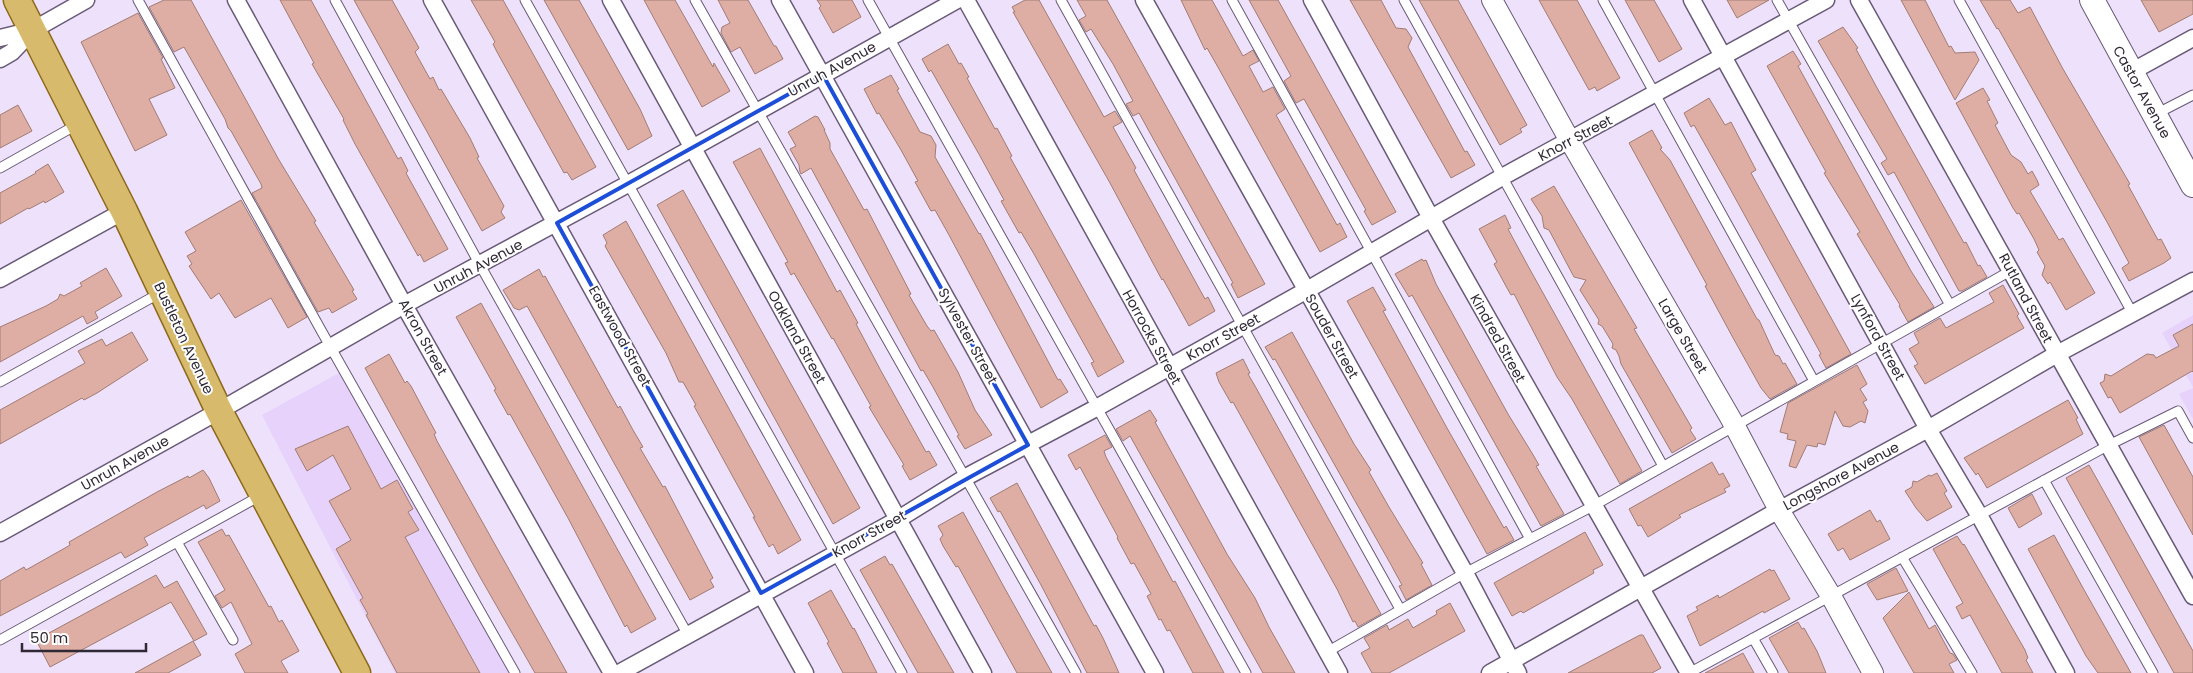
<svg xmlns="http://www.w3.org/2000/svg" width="2193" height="673" font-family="Poppins,sans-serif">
  <rect width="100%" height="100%" fill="#eee1fb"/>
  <path fill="#e6d2fa" d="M2193,315V387L2162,333Z
    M339,373L511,673H395L262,415Z
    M2193,388V419L2179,394Z"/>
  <path fill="#deaea4" stroke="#a17c74" d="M164,0H191L279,160L316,221L314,222L354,290L352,291L357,299L332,313L329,308L318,312L252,193L262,188L261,184L231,131L228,128L225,119L184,47L174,52L149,7Z
    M280,0H311L398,159L401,157L408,171L406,173L448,249L424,262L420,254L418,256L355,144L343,120L344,119L312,64L314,63Z
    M354,0H392L419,48L415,52L430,79L433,77L439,90L441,89L470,138L479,157L477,158L504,206L501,212L505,218L482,231Z
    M471,0H503L596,167L572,180L567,172L564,173L497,52L493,44L495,42Z
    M544,0H579L640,109L652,136L628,150Z
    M644,0H675L713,67L714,63L730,91L702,107Z
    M718,0H748L774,46H776L783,59L755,74L740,47L731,52L721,33L722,27L730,23Z
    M817,0H852L861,17L833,33L819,8L821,6Z
    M1025,0H1039L1104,117L1115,111L1122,122L1113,127L1136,168L1134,170L1205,299L1208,297L1215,311L1189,326L1163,279L1162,280L1110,183L1013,12H1015L1012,7Z
    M1077,0H1107L1265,284L1238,298L1231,284L1233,283L1139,113L1133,116L1126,104L1133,101L1113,64L1091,29L1086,32L1079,20L1086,16Z
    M1181,0H1212L1243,56L1253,50L1259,61L1249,66L1263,92L1273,87L1285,109L1276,115L1337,225L1340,223L1347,237L1320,252L1219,69L1207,48L1205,50Z
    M1249,0H1278L1396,212L1372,225L1364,211L1366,210L1304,99L1296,103L1284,81L1291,76Z
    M1350,0H1381L1396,28L1406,29L1412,38L1408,47L1465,152L1467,151L1475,165L1451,178Z
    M1419,0H1458L1527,125L1520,129L1522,132L1500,145Z
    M1539,0H1577L1620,78L1597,91L1595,87L1589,90Z
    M1625,0H1654L1682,49L1659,62Z
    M1727,0H1769L1737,18Z
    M1901,0H1925L1949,47L1951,46L1955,53L1975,52L1979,60L1955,100Z
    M1980,0H2010L2018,13L2030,7L2063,69L2130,184L2128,185L2158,240L2161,239L2171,258L2164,263L2129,281L2122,268L2129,263L2107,222L1998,28L1997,29Z
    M2141,0H2193V14L2159,32Z
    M138,13L163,58L161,59L175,88L149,99L167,135L135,151L81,42Z
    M1843,27L1858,48L1856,49L1876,86L1964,243L1966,242L1978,266L1980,265L1987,277L1962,291H1959L1894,172L1888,175L1881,163L1887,159L1818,41Z
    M948,44L959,64L961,63L969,77L967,78L995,129L997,128L1012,156L1010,157L1124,362L1098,377L1091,363L1094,362L1034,254L1021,232L1019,233L1001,201L1004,200L980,156L931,70L929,72L922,59Z
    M1793,51L1801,64L1798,66L1911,271L1934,307L1908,322L1899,306L1900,305L1857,234L1860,232L1824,173L1826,172L1767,66Z
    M891,75L899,89L897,90L920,132L931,136L936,145L935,157L979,234L980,233L1058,380L1060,379L1068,392L1041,408L949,235L935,210L931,211L915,182L918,181L901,150L879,113L877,114L864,89Z
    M1983,88L1990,100L1987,101L1998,123L1995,125L2011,155L2021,162L2028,174L2032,171L2037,180L2039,185L2030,191L2059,240L2063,238L2095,293L2066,310L2050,282L2048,284L2042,275L2045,266L2037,252L2039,250L2034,239L2019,213L2017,214L2013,208L1956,103Z
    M1709,98L1725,125L1731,122L1756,170L1751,173L1851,354L1826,368L1819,355L1821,354L1728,185L1694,125L1691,127L1684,113Z
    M18,105L32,131L0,148V115Z
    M815,116L818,117L825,130H824L830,143V149L864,210L867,209L911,294L909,295L927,326L931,331L934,330L958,372L975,410L992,435L965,449L957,436L959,435L933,387L923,370L921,371L811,168L801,174L800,172L799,165L790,149L796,146L788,132Z
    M1652,130L1662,148L1660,149L1670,160L1757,319L1759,320L1775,355L1779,356L1783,364L1785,363L1797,384L1770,399L1761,388L1732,336L1705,286L1707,285L1629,143Z
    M760,148L837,292L840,290L858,323L856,324L881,371L926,452L929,451L937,465L910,480L902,466L904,465L869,407L871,406L833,338L832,339L794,273L791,275L785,263L788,262L733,162Z
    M48,164L64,192L45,203L44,201L29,209L28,208L0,224V193L36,173L35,172Z
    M1554,186L1637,328L1634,329L1692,428L1690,430L1696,439L1672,453L1621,364L1619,356L1616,350L1612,348L1613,344L1602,326L1598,324L1599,320L1580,290L1586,280L1574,277L1549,230L1544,228L1542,216L1531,199Z
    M683,190L860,508L833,524L657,205Z
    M241,200L307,317L288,328L271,298L235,318L219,293L211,299L189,266L192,264L187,256L196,251L185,232Z
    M1505,215L1511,228L1508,229L1528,266L1642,471L1620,484L1572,399L1557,377L1514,294L1511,295L1507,288L1494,264L1497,262L1479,229Z
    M626,221L801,540L778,554L773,544L769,547L753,517H755L694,406L696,405L683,382H679L666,353L605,246L607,243L603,235Z
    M1422,259L1423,261L1426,260L1436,284L1508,414L1532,453L1539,465L1536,466L1564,514L1541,526L1412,295L1409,297L1395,274Z
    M106,268L122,296L95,312L98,318L87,324L83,316L0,362V327L46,306L58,299L60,294L64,296L82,286L80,283Z
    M539,269L543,277L545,276L618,408L620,406L633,430L643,447L640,448L663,487L665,486L713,578L710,580L714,587L690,600L527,306L519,310L514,308L503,290Z
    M2003,285L2019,314L2017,316L2024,328L1925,384L1914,366L1918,364L1909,349L1919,343L1914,333L1940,318L1946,328L1994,302L1989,293Z
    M1373,287L1386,310L1383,311L1447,428L1504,528L1506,526L1514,540L1487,554L1347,301Z
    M481,303L656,619L631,633L627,625L625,627L568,518L510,414L508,415L494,390L496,389L456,317Z
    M2193,324V372L2192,371L2120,413L2111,397L2108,398L2100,383L2104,381L2105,374L2111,376L2147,354L2154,355L2156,358L2179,346L2173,335Z
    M132,332L148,360L97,393L84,400L82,398L0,444V410L85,363L78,351L102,339L106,346Z
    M1292,332L1354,444L1371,470L1369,472L1389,507L1423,563L1421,564L1432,585L1406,600L1399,586L1402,585L1390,563L1275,359L1273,360L1265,347Z
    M389,354L405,383L407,381L411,386L436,433L434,434L437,441L567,673H535L480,577L365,368Z
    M1243,359L1250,373L1248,374L1255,386L1381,614L1358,627L1355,621L1353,622L1337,589L1233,402L1231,403L1219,382L1216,373Z
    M1857,365L1867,384L1860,389L1867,400L1863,402L1868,411L1865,423L1861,421L1850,427L1843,426L1835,411L1825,445L1818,443L1817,447L1807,445L1796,468L1789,466L1796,441L1787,439L1788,434L1780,432L1788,403Z
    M2068,400L2078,418L2076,419L2083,434L1987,488L1978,473L1976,475L1964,458Z
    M1150,410L1157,421L1155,422L1227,554L1255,598L1269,627L1295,673H1263L1130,436L1123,441L1116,429Z
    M2164,425L2193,477V535L2139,437Z
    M348,426L381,489L397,480L413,509L408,512L419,530L405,537L480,673H397L366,615L368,614L360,600L363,598L336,549L351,540L329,501L351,489L333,455L307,471L295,449Z
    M1105,435L1112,447L1104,451L1106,457L1173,582L1175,581L1224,673H1193L1170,630L1167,631L1161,619L1159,620L1147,596L1151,594L1134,563L1131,564L1117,538L1118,537L1080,467L1076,470L1068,455Z
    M1712,462L1719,475L1723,473L1730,486L1724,489L1726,492L1679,515L1681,517L1648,537L1641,525L1638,526L1629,509Z
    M2089,465L2193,651V673H2174L2066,478Z
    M203,470L209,478L220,501L206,509L204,505L144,538L148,545L125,558L121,552L0,616V581L24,567L26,570L65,548L70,545L69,542L157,492L188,476L189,478Z
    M1937,473L1947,491L1944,493L1952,507L1927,521L1916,508L1905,491L1912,487L1913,481L1917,482L1929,475L1931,476Z
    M1017,483L1094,626L1096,625L1103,638L1119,673H1087L1041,585L1000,511L998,512L990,498Z
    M2032,494L2042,514L2019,528L2008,508Z
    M1870,510L1877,522L1880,520L1890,539L1850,560L1843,548L1838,551L1828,534Z
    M963,512L1004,587L1052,673H1017L958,566L956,567L943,546L940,539L943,535L938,526Z
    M222,529L226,536L229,535L269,607L271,606L279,622L282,620L299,651L281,661L288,673H245L235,654L252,644L231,602L222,608L215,596L225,590L198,542Z
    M1585,532L1603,565L1593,570L1594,573L1523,613L1521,611L1512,616L1494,583Z
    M2054,535L2083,588L2131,673H2098L2086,656L2028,549Z
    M1957,536L1963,545L1964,544L2025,650L2028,658L2026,660L2033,673H2002L1970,615L1962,619L1956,607L1963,603L1933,549Z
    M885,556L890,565L892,564L954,673H918L860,570Z
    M1896,568L1908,591L1877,600L1867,584Z
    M1770,569L1771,571L1774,570L1790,599L1764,613L1763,611L1700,646L1687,616L1698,610L1696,607L1711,599L1718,595L1719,598Z
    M156,575L164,588L177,581L207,634L194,641L171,602L50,667L36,640Z
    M831,590L853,629L854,628L877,673H843L827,643L829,642L808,603Z
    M1909,592L1929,629L1935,625L1950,653L1953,654L1957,660L1949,664L1954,673H1914L1902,652L1883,618Z
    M1450,603L1465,631L1389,673H1372L1361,653L1370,648L1364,638L1387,625L1389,630L1408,619L1413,628L1437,614L1436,611Z
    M1798,622L1802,629L1804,628L1817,651L1826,673H1789L1769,638Z
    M1640,635H1643L1661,668L1652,673H1568Z
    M193,641L201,655L168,673H135Z
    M1743,653L1754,673H1705Z"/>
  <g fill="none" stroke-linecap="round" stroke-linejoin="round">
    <g stroke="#695a77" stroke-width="11">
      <path id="service" d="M138,0L322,332L515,673
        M335,0L480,265L688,635
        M525,0L902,673
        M695,0L1076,673
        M868,0L1246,673
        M1061,0L1400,609
        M1232,0L1530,539
        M1404,0L1663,466
        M1603,0L1814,381
        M1777,0L1950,305
        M1959,0L2133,314
        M2154,115L2193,95
        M0,168L78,124
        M0,382L160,293
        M2044,480L2153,673
        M177,542L233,640
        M1902,557L1972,673
        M1753,638L1773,673
        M0,640L260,496
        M1327,652L1465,573L1593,506L2012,270
        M1689,673L2109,445L2178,411L2193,438"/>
    </g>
    <g stroke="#695a77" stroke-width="19">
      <path id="minor" d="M236,0L404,305L612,673
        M432,0L805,673
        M611,0L983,673
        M780,0L1155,673
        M966,0L1339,673
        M1144,0L1465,573L1518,673
        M1312,0L1431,218L1689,673
        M1692,0L1928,429L1979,515L2066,673
        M1859,0L2193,596
        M0,38L33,30
        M0,59L12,52L33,30L86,0
        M2131,72L2193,38
        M0,279L124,211
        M0,533L219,411L404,305L628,184L957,0
        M619,673L897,520L966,477L1098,407L1307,290L1502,177L1826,0
        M1490,673L1779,510L1928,429L2057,354L2193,281"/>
    </g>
    <g stroke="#695a77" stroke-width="22">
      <path id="tertiary" d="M1492,0L1570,141L1731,419L1779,510L1831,596L1873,673"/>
    </g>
    <g stroke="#695a77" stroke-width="26">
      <path id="secondary" d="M2092,0L2193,185"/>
    </g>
    <g stroke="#8c691a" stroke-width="29">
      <path id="primary" d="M17,0L124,211L219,411L357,673"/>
    </g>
    <use href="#service" stroke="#fff" stroke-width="9"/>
    <use href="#minor" stroke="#fff" stroke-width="16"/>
    <use href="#tertiary" stroke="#fff" stroke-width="20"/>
    <use href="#secondary" stroke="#fff" stroke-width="24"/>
    <use href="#primary" stroke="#d8ba6d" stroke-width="26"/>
  </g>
  <path fill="none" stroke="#1d4ed8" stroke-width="4" stroke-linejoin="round" d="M823,75L1028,445L761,593L557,223Z"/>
  <g text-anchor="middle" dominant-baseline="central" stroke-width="4" stroke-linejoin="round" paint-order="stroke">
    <g font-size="14" fill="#2f2835" stroke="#fff">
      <text transform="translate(832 69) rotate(-29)">Unruh Avenue</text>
      <text transform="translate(2142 92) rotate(61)">Castor Avenue</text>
      <text transform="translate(1575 138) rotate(-28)">Knorr Street</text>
      <text transform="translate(478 266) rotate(-28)">Unruh Avenue</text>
      <text transform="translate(2026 298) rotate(62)">Rutland Street</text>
      <text transform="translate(620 336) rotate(61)">Eastwood Street</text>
      <text transform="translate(968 336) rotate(61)">Sylvester Street</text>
      <text transform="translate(1332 336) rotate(61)">Souder Street</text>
      <text transform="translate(1683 336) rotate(60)">Large Street</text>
      <text transform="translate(423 337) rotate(61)">Akron Street</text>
      <text transform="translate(797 337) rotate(61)">Oakland Street</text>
      <text transform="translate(1152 337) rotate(61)">Horrocks Street</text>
      <text transform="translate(1223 337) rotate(-29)">Knorr Street</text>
      <text transform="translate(1878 337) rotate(61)">Lynford Street</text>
      <text transform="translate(184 338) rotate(65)">Bustleton Avenue</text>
      <text transform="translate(1498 338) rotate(61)">Kindred Street</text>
      <text transform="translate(125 463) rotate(-29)">Unruh Avenue</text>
      <text transform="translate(1841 476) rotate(-28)">Longshore Avenue</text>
      <text transform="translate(869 534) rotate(-29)">Knorr Street</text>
    </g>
  </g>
  <path d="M22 643v8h124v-8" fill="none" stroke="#2f2835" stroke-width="2.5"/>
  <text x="30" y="643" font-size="15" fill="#2f2835" stroke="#ffffff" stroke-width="4" paint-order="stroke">50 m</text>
</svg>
